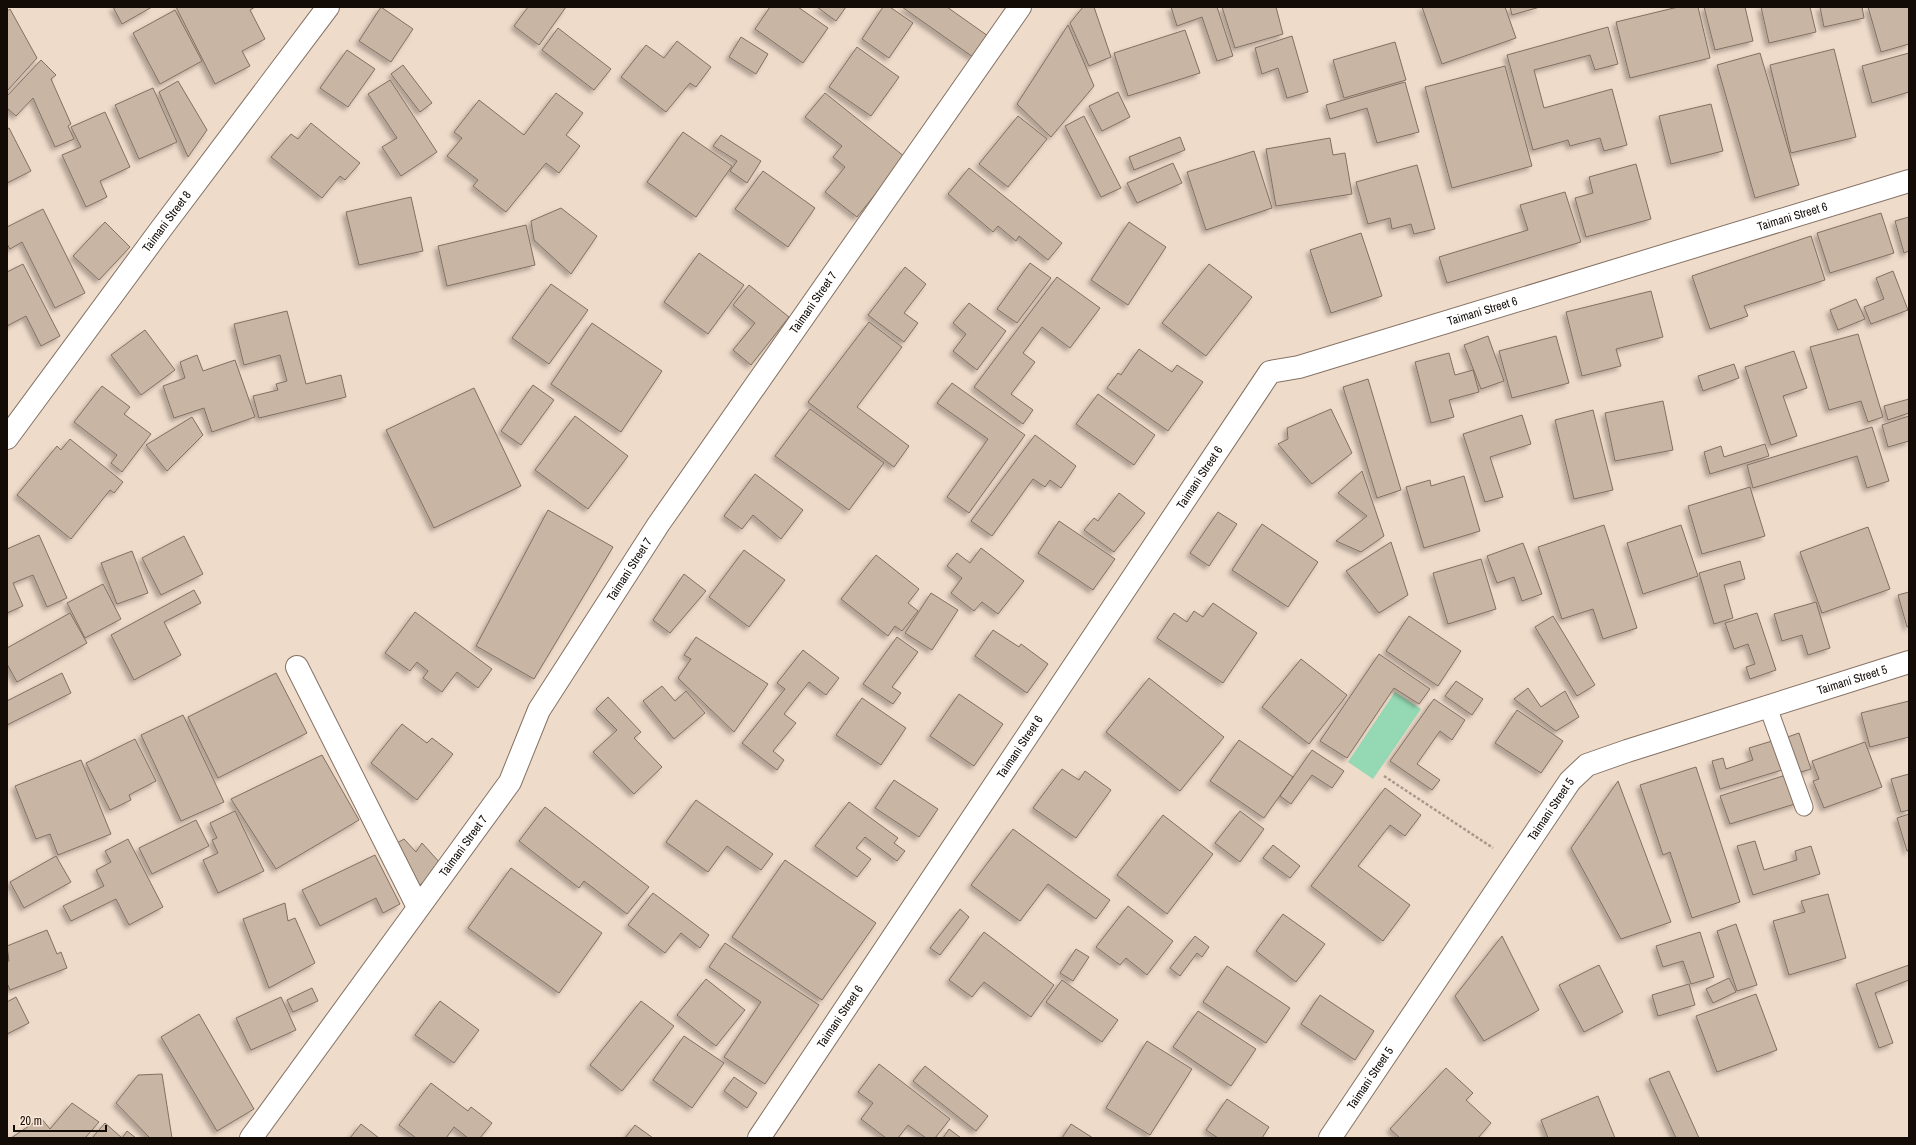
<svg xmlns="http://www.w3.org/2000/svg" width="1916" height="1145" font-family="'Archivo Narrow',sans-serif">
  <defs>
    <filter id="shadow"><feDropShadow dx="-3.5" dy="3.5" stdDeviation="2" flood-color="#0004"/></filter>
  </defs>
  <rect width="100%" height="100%" fill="#efdbca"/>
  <path fill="#95d9b4" d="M1395,692L1421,709L1373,779L1348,762Z"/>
  <path fill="#c8b5a4" stroke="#827061" filter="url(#shadow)" d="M113,7H152L122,24Z
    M176,7H255L250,10L265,39L242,51L250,66L215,84Z
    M381,7L413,29L391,62L359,41Z
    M528,7H566L539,45L514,26Z
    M770,7H798L828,28L803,63L755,29Z
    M817,7H846L836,21Z
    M883,7H890L913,23L889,58L862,39Z
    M902,7H947L988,36L973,57Z
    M1083,7H1094L1111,57L1089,66L1070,23Z
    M1171,7H1217L1233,56L1217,61L1202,17L1177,26Z
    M1222,7H1276L1283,34L1235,48Z
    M1422,7H1505L1516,38L1442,64Z
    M1510,7H1540L1512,15Z
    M1678,7H1698L1710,58L1630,78L1616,22Z
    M1704,7H1745L1753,41L1715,50Z
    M1761,7H1810L1816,32L1769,43Z
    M1820,7H1862L1864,18L1824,27Z
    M1868,7H1909V44L1881,52Z
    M10,9L37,58L7,91V11Z
    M175,10L202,61L160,84L133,33Z
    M1068,25L1094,86L1051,137L1017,104Z
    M1608,27L1618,64L1595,70L1590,55L1534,70L1544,108L1612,89L1627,145L1604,151L1600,138L1570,146L1568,140L1533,150L1507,55Z
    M558,28L611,69L594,90L542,50Z
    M1185,30L1200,73L1128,96L1114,53Z
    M1292,36L1308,92L1287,98L1278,68L1262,74L1255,48Z
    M741,37L768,54L756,74L729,57Z
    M677,41L711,67L696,87L690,83L666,112L621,77L646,45L664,58Z
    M1395,42L1406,80L1344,98L1333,60Z
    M857,47L899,77L871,116L829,87Z
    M1834,49L1856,137L1791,153L1770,65Z
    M347,50L375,69L348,107L320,88Z
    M1760,53L1799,185L1755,198L1717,65Z
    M1909,53V92L1872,103L1862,66Z
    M41,60L56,75L51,79L71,124L68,126L74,139L55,147L33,98L16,116L7,108V96Z
    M403,65L432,103L420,112L391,74Z
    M1505,66L1532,166L1452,188L1425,87Z
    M390,80L437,152L401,176L382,147L397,138L368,94Z
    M178,81L207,130L188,157L159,92Z
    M1405,82L1419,132L1377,143L1367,108L1330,119L1326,105Z
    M153,88L177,142L139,159L115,105Z
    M1118,92L1130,117L1102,131L1089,106Z
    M556,93L583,113L566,135L580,146L559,173L546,163L506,212L473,186L478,180L447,156L462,138L454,132L479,100L524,135Z
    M825,93L905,157L857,217L825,192L845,167L833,157L842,146L805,117Z
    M1711,104L1723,151L1671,164L1659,116Z
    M105,112L130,167L100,181L107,197L86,207L62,155L81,147L71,127Z
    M1018,116L1047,139L1008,187L979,164Z
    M1084,116L1121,188L1101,197L1065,126Z
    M311,123L360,163L345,180L340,176L322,198L271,157L291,134L298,139Z
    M9,128L31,171L7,183V129Z
    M683,132L732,166L696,217L647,182Z
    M721,135L761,161L747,183L730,171L737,161L713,146Z
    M1180,137L1185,150L1134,170L1129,157Z
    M1330,138L1333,155L1345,153L1352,194L1276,206L1266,149Z
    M1254,151L1272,208L1206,230L1187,172Z
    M1173,163L1182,183L1137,203L1127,183Z
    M1636,164L1651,219L1586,237L1575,198L1593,193L1589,177Z
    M1417,165L1435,229L1414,234L1411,224L1392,229L1390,218L1368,224L1356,182Z
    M969,168L1062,243L1048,260L1019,236L1016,241L998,226L993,232L948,194Z
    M763,171L815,208L788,247L735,209Z
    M1565,192L1581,242L1447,283L1439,257L1528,230L1520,205Z
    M411,197L423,251L359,265L346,212Z
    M561,208L597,236L571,274L534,240L531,221Z
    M43,209L85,293L55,308L22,242L10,249L7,244V227Z
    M1881,213L1894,253L1830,273L1817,233Z
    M1909,217V251L1904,253L1895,221Z
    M105,222L130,247L99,280L73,256Z
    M1129,222L1166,247L1128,305L1091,280Z
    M526,225L535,265L447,286L438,246Z
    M1361,233L1382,296L1331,313L1310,250Z
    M1811,236L1825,280L1744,306L1748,316L1710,329L1692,276Z
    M699,253L744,285L708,334L664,302Z
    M1030,263L1051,278L1017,323L997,309Z
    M23,264L60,336L41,346L26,316L7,326V272Z
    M1209,264L1252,297L1206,356L1162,323Z
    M905,267L926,284L904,313L918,323L904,342L868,315Z
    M1893,271L1908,310L1871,324L1864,307L1884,299L1876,278Z
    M1057,277L1100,308L1070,348L1042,327L1023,353L1035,362L1011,394L1033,410L1023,424L974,387Z
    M551,284L588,310L549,364L512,338Z
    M749,285L789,317L751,365L733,350L755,323L733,305Z
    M1651,291L1663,337L1616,349L1621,366L1582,376L1566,312Z
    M1856,299L1865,319L1838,330L1830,310Z
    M969,303L1006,331L977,370L953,351L966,334L953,323Z
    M287,311L306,384L341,375L346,397L259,418L253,396L278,390L276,384L287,381L280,355L244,365L234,324Z
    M869,322L902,347L857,407L909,446L894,467L808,402Z
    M592,323L662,371L621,432L551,384Z
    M145,330L175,370L141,395L111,355Z
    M1858,334L1883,417L1868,422L1861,401L1829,410L1810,347Z
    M1488,336L1504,381L1481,389L1464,345Z
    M1556,336L1569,383L1512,398L1499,351Z
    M1139,349L1172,372L1177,365L1203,382L1168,431L1107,388L1118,373L1121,375Z
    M1794,351L1807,388L1783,396L1797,436L1771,445L1745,367Z
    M1449,353L1455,375L1473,370L1479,392L1449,400L1454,417L1431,423L1415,362Z
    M197,355L203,371L235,360L255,417L212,432L204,408L174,418L163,386L185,378L180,362Z
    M1734,364L1739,378L1703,391L1698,376Z
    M1368,379L1401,490L1377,498L1343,387Z
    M952,383L1025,435L969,513L947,497L988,439L937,403Z
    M533,385L554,400L521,445L501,431Z
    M102,386L130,407L124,414L151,434L122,472L111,463L117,455L74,422Z
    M474,388L521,486L434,528L386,430Z
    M1098,394L1155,435L1134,465L1076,424Z
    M1909,399V413L1888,420L1884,406Z
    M1663,401L1673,450L1615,461L1605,413Z
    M810,409L884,463L849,510L775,456Z
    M1331,409L1352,453L1312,484L1278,444L1288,439L1287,428Z
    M1593,410L1613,490L1574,499L1555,420Z
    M1522,415L1531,444L1490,457L1503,497L1485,502L1463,434Z
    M575,416L628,456L588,509L535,470Z
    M1909,416V441L1888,447L1882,425Z
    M192,417L203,435L167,471L146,445Z
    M1872,427L1889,481L1867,488L1857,456L1753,488L1747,465Z
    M1035,435L1076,466L1061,488L1050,480L1045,487L1033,479L992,536L971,521Z
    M70,439L123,482L114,493L110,490L71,539L17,495L57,446L61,450Z
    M1765,444L1769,456L1710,474L1704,452L1721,446L1724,457Z
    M1362,471L1384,536L1361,552L1336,541L1367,516L1338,493Z
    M755,474L803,510L781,539L753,515L742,529L724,516Z
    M1464,476L1480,531L1424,548L1406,487L1430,480L1431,486Z
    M1750,487L1765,536L1702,554L1688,506Z
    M1119,493L1145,513L1114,552L1084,530L1094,518L1098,521Z
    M548,510L613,547L534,679L476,646Z
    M1218,512L1237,524L1209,566L1190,553Z
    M1059,521L1115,559L1093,590L1038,553Z
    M1262,524L1318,562L1288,607L1232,570Z
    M1604,525L1637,628L1603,639L1593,609L1562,619L1538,547Z
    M1681,525L1698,576L1643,594L1627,543Z
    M1868,527L1890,589L1822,613L1800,552Z
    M39,535L67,598L47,607L33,575L13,583L23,606L7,613V549Z
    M184,536L203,574L161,595L142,558Z
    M1391,542L1408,595L1379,613L1346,571Z
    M1523,543L1542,594L1522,601L1514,577L1497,583L1487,556Z
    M981,548L1024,581L998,614L982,602L974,611L951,593L962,578L947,566L957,553L970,563Z
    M744,550L785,580L749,627L709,597Z
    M132,551L148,593L117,604L101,563Z
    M876,555L919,589L908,603L918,611L902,631L895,626L888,636L841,599Z
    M1481,559L1496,609L1448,624L1433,573Z
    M1740,561L1745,579L1724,585L1733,618L1714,624L1699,573Z
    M684,574L706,591L670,633L653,620Z
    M103,584L121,619L85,638L67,603Z
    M194,590L201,603L164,622L181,655L134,680L111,635Z
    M1909,592V627H1907L1898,595Z
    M931,593L958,610L932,650L905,633Z
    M1816,602L1830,648L1808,655L1802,635L1782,641L1774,614Z
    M1213,603L1257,633L1223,683L1157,638L1174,613L1187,622L1194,611L1203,617Z
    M415,612L492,669L478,688L457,672L442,692L423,678L428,671L417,662L410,671L385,653Z
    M70,613L87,643L17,682L7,664V648Z
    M1757,613L1776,670L1750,679L1746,667L1755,664L1748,644L1734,649L1725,623Z
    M1409,616L1461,651L1438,686L1386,651Z
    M1553,616L1595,685L1577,696L1535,627Z
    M993,630L1019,647L1021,644L1048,664L1027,693L975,656Z
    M696,637L768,684L734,732L678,678L691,659L684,655Z
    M897,637L918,652L892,687L901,693L893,704L863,684Z
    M803,650L839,678L826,695L809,682L784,714L796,723L773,751L784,760L777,770L742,743L785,689L777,683Z
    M1379,654L1430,689L1419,704L1394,688L1347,758L1320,741Z
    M1301,659L1347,695L1309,744L1262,707Z
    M62,673L71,693L7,725V701Z
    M276,673L307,733L218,778L188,717Z
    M1149,678L1224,737L1180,791L1106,732Z
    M1456,681L1483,699L1472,715L1445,696Z
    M662,686L675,701L686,691L705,713L674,739L643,701Z
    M1528,688L1541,707L1565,691L1579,717L1556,731L1514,699Z
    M959,694L1003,724L974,766L930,736Z
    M608,697L641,732L634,738L662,767L634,794L593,752L617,730L596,709Z
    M862,698L906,728L881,765L836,735Z
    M1434,699L1465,720L1452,740L1440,731L1417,764L1440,780L1432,790L1390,761Z
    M1909,701V737L1870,747L1861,713Z
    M1517,710L1563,741L1541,773L1495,743Z
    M183,715L224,802L181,821L141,735Z
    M402,724L427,743L432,738L453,754L417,800L371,763Z
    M1799,733L1811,769L1794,774L1782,739Z
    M135,739L156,781L129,795L131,800L110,810L86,763Z
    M1239,740L1293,777L1264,818L1210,781Z
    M1772,741L1782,770L1720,789L1712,761L1723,758L1726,769L1753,760L1749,748Z
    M1865,742L1882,787L1824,808L1813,781L1819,779L1812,761Z
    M1312,750L1344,771L1332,788L1312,775L1291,804L1280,796Z
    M322,755L359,820L276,869L231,799Z
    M81,760L111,834L58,855L50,834L36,839L15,786Z
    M1696,767L1740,902L1692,918L1670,852L1663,855L1640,785Z
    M1062,769L1079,780L1085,771L1111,790L1076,838L1033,808Z
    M1789,774L1798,803L1730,824L1720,796Z
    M1909,774V810L1901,812L1891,779Z
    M894,780L938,809L919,837L875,808Z
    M1618,781L1671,922L1621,939L1571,848Z
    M1385,788L1421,815L1405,836L1390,825L1358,866L1410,905L1383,941L1311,886Z
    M696,800L773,854L761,870L727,846L708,872L666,842Z
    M849,802L898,838L894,843L905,851L897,861L865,837L856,848L871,859L857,877L815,846Z
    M545,807L649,887L627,914L584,881L579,888L519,841Z
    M235,811L264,871L218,893L203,860L218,853L212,840L217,838L210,823Z
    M1240,811L1264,829L1240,862L1215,843Z
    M1909,814V851H1907L1897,818Z
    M1163,815L1213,854L1167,914L1117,875Z
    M196,820L209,846L152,874L139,848Z
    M1013,829L1110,900L1096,919L1048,884L1020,921L971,885Z
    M128,839L163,907L129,925L116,899L71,921L63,906L104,886L96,870L111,862L105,851Z
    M404,839L416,852L422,843L441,864L416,889L392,846Z
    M1755,841L1764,870L1797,860L1795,851L1811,846L1820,874L1753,895L1737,846Z
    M1273,845L1300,866L1290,878L1263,858Z
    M375,855L400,904L383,913L376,898L320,926L302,890Z
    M56,856L71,882L24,908L10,882Z
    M785,860L876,923L822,1000L732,937Z
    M511,868L602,933L559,993L468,928Z
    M653,893L709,935L700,948L681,933L665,953L628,925Z
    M1828,894L1846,958L1789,975L1773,921L1805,912L1801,901Z
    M285,903L288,921L295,918L315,963L269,988L243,919Z
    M1128,906L1173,941L1147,975L1126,958L1120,965L1096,947Z
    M960,909L969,917L940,955L930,948Z
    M1283,914L1325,944L1296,982L1256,951Z
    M1736,924L1757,985L1737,991L1717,931Z
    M47,930L57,954L61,952L67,968L10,990L7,983V962L9,961L7,946Z
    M984,932L1054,985L1031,1017L984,982L972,997L949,980Z
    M1700,932L1714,977L1691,984L1683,961L1663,967L1656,946Z
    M1195,936L1209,947L1202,957L1197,953L1180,976L1170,968Z
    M1502,936L1539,1010L1484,1041L1455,996Z
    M725,943L819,1005L765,1084L724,1057L761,1002L709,967Z
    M1076,949L1089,957L1073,981L1060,973Z
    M1599,965L1623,1012L1584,1032L1559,985Z
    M1909,965V980L1875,993L1893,1043L1879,1048L1856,984Z
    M1227,966L1290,1008L1266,1043L1203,1002Z
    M1729,978L1736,992L1713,1003L1706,989Z
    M706,979L745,1010L716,1046L677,1015Z
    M1062,980L1118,1020L1102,1042L1046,1002Z
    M1689,984L1695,1005L1658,1016L1652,995Z
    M312,988L318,1001L293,1012L287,1000Z
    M1756,994L1777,1050L1717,1072L1696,1016Z
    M1320,995L1374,1031L1355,1060L1301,1024Z
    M16,997L29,1023L7,1034V1002Z
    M281,997L296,1030L251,1050L236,1018Z
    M440,1001L479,1030L454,1063L415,1035Z
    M641,1001L674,1026L622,1091L590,1065Z
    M1198,1011L1256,1049L1231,1086L1173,1047Z
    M199,1014L254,1109L217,1131L161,1037Z
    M684,1036L724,1063L692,1108L653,1080Z
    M1147,1041L1192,1069L1150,1135L1106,1108Z
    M879,1064L950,1119L935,1138H926L908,1125L898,1138H886L861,1119L873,1103L858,1092Z
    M925,1066L988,1116L976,1131L913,1081Z
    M1446,1068L1473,1093L1466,1100L1491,1123L1478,1138H1400L1390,1129Z
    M1669,1071L1699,1138H1676L1649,1079Z
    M162,1074L172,1138H150L116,1103L138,1075Z
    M734,1077L757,1093L747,1108L724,1091Z
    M431,1083L468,1111L471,1107L492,1123L480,1138H468L454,1127L446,1138H416L399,1125Z
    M1598,1096L1615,1138H1548L1541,1120Z
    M1227,1099L1269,1127L1262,1138H1218L1206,1130Z
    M72,1103L99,1122L85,1138H11L41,1118L50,1129Z
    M105,1123L122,1138L127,1131L136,1138H92Z
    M361,1124L379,1138H350Z
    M1071,1124L1093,1138H1062Z
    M635,1125L653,1138H625Z
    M949,1129L961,1138H943Z"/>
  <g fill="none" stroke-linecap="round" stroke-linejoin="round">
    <g stroke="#857264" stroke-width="19">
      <path id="service" d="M1768,707L1804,807"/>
    </g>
    <g stroke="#857264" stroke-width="24">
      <g id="minor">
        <path id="s1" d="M7,438L161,229L328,7"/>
        <path d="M297,667L418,907"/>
        <path id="s2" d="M251,1138L510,782L539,710L658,525L1020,7"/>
        <path id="s3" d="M759,1138L1270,372L1299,367L1909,181"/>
        <path id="s4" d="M1330,1138L1570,781L1587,765L1627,751L1909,662"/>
      </g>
    </g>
    <path stroke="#a9998c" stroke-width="2.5" stroke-dasharray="3 2" stroke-linecap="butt" d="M1384,776L1493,848"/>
    <use href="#service" stroke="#fff" stroke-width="17"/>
    <use href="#minor" stroke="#fff" stroke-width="22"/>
  </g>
  <g text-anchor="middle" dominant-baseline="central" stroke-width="3" stroke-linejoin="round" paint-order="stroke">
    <g font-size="12" fill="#120b06" stroke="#fce8d7">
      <text stroke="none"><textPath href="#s3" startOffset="1466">Taimani Street 6</textPath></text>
      <text stroke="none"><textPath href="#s1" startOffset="269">Taimani Street 8</textPath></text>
      <text stroke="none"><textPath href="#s2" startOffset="1009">Taimani Street 7</textPath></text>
      <text stroke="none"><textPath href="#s3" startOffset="1142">Taimani Street 6</textPath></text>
      <text stroke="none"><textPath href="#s3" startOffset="794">Taimani Street 6</textPath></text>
      <text stroke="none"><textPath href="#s2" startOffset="685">Taimani Street 7</textPath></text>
      <text stroke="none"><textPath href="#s4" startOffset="732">Taimani Street 5</textPath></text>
      <text stroke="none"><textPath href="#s3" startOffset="470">Taimani Street 6</textPath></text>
      <text stroke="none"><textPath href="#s4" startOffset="396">Taimani Street 5</textPath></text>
      <text stroke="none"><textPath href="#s2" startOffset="361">Taimani Street 7</textPath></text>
      <text stroke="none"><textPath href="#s3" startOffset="146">Taimani Street 6</textPath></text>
      <text stroke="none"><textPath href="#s4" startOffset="72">Taimani Street 5</textPath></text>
    </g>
  </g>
  <rect width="1916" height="1145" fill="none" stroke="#120b06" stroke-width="16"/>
  <path d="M14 1125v6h92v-6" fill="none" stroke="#120b06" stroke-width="2"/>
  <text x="20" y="1125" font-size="12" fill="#120b06" stroke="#fce8d7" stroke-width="3" paint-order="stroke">20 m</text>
</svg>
